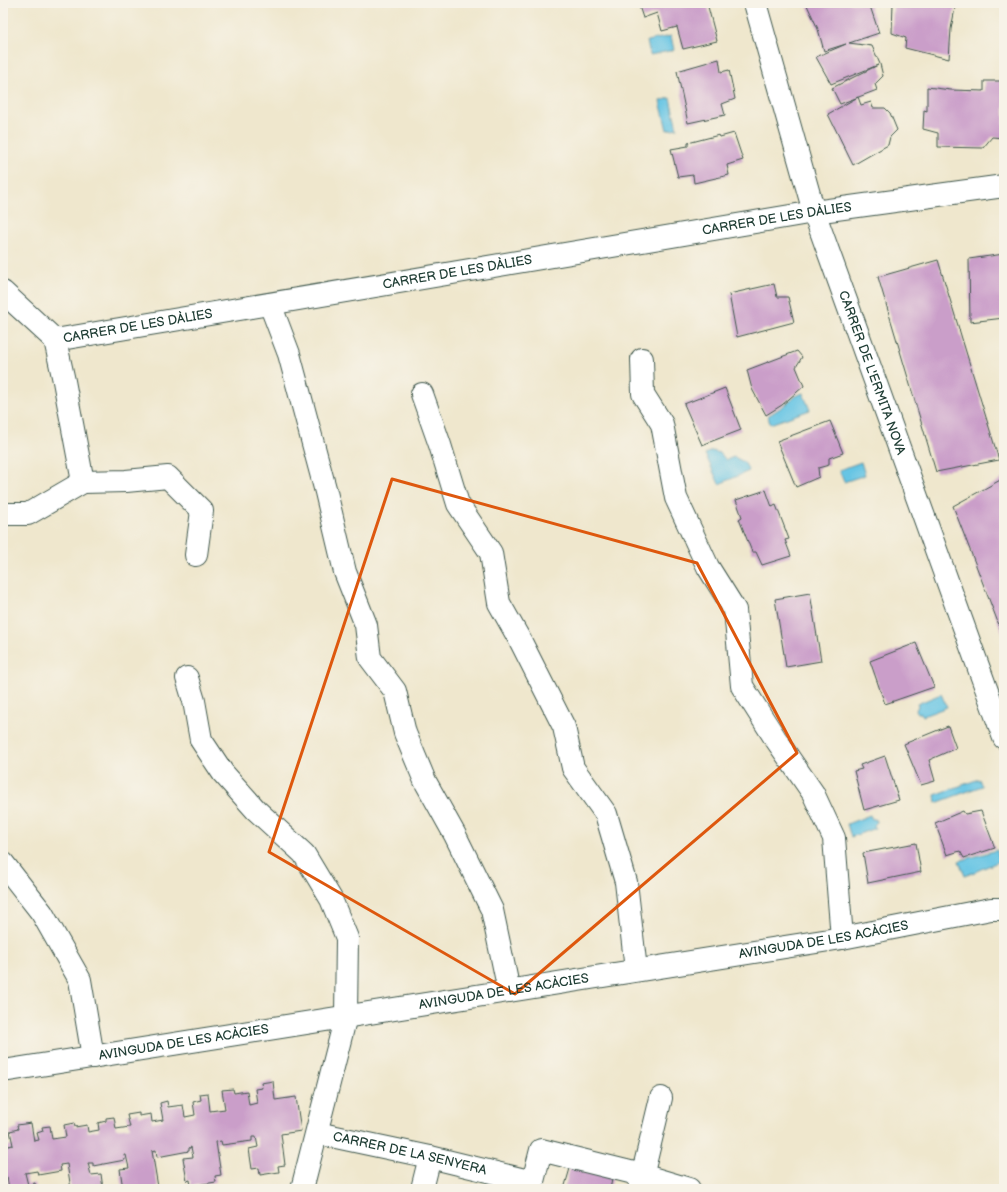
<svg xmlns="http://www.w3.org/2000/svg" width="1007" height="1192" font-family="'Balsamiq Sans',sans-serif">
  <rect width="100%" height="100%" fill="#f7f3e8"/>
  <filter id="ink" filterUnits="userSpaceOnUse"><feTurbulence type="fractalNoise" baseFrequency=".025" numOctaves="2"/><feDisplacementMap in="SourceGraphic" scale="8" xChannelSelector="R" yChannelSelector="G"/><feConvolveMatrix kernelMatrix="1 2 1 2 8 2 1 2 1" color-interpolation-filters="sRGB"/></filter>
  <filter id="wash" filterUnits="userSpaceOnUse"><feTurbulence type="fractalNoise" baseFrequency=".012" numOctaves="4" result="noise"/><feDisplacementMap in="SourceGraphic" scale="16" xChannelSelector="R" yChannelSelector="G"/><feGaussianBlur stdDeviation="0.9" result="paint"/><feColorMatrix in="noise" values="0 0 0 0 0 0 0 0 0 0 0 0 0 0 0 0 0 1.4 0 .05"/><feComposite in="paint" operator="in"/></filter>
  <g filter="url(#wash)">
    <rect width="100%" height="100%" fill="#efe7cd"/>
    <path fill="#66c5e4" stroke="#42818c" d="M671,36L674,50L650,55L647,41Z
      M670,98L677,128L667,130L660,101Z
      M803,393L810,410L770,424L768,416L788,403L796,396Z
      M712,451L720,453L726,460L734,457L744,462L749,471L719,484L705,454Z
      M861,462L865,475L844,482L839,470Z
      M941,694L947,707L923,716L921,713H918L916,710L918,706L917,704Z
      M979,779L982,786L936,803L935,795Z
      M870,815L872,819H875L877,822L874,825L875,828L851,837L847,824Z
      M997,850L1000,861L965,876L959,861Z"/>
    <g id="blocks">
      <path fill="#ca9ec9" d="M638,3H707L717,41L683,49L677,27L662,31L657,13L643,18Z
        M806,3H869L879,33L849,43L872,46L880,64L883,76L875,84L877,90L840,104L832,88L878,65L831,84L816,57L846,44L824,51L818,29Z
        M893,3H956L951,29L949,59L905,48L906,38L892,33Z
        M719,59L721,72L729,70L735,99L722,104L725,115L688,123L677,71Z
        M984,81H1004V138L992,137L983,148L938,147V133L923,129L924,110L927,111V87L951,90L984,91Z
        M858,97L861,105L871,102L873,108H885L890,113L897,130L890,137L888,145L853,165L828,114Z
        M734,133L743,160L727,165L729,175L694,183L693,175L678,177L671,149L688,146V143L719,135L720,137Z
        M1004,254V318L970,322L969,259Z
        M938,260L999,460L936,472L878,277Z
        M774,284L777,297H788L794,322L737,337L729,294Z
        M797,351L802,357L796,367L804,386L782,405L766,415L752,389L747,370Z
        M725,388L741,430L702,445L684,404Z
        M830,421L843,453L829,458V465L818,468L819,477L796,487L777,441Z
        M1004,478V638L953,506Z
        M766,490L772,507L776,505L789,539L785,540L791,556L762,565L756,552H752L739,519L742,517L736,500Z
        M810,593L821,661L786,667L775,599Z
        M916,643L934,687L885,704L870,661Z
        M948,726L956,748L929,760L935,781L921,785L904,744Z
        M885,756L899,800L864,810L854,771L862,769L860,765Z
        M963,811L965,814L981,811L995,848L964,858L960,851L947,855L935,823Z
        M916,843L921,872L868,883L863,853Z
        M273,1081L275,1100L296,1097L301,1131L281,1134L285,1165L278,1166L279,1172L260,1175L259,1168L252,1169L249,1149L258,1147L256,1137H252V1141L222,1145L221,1141L216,1142L221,1175L215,1176L216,1182L191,1186L190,1180L187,1181L183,1158L193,1157L191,1147L189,1148V1151L157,1157L156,1150L152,1151L158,1187L152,1189H123L120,1169L129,1168L126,1155H124L125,1160L93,1166V1163H88L91,1175L101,1174L103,1189H71L67,1164L60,1165L61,1171L38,1175L37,1171L25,1173L28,1185L35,1183L36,1189H9L7,1177L3,1178V1147L13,1145L10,1131L18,1129L17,1125L31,1123L34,1141L39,1140L37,1133L43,1131L42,1127L50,1126L52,1139L66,1137L64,1125L74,1123L75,1127L87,1125L88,1132L99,1130L98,1123L106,1121V1118L114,1117L116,1129L130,1127L127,1115L139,1113V1116L151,1114L152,1122L163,1120L160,1103L167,1101L168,1107L183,1105L185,1117L195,1115L193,1102L201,1100L200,1094L208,1093L210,1111L225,1109L222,1090L233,1089L234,1093L247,1091L249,1105L257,1103L255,1089L262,1088L261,1083Z
        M571,1165L613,1175L610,1189H564Z"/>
    </g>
  </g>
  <g filter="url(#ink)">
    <use href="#blocks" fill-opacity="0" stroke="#3e564b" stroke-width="1"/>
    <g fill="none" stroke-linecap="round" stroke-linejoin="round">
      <g stroke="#3e564b" stroke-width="24">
        <g id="minor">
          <path id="s1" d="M755,3L814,212L1004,738"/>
          <path d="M3,292L55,340"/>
          <path d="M270,304L289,354L326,492L345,572L366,625L370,658L395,691L405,733L425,781L455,835L492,910L509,991"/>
          <path id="s2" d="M55,340L814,212L1004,186"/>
          <path d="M55,340L64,381L83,482L126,481L168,477L202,511L196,555"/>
          <path d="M642,359L643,394L662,424L676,498L708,567L735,610L742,686L775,738L813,793L834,838L842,938"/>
          <path d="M422,394L440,445L458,504L491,553L499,603L521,642L564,727L573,768L606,814L626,882L636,970"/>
          <path d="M3,514H28L83,482"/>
          <path d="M187,678L194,701L201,740L223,773L256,810L304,854L331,899L347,938L346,1016L302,1189"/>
          <path d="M3,863L42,913L80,980L93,1057"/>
          <path id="s3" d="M3,1071L842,938L991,909H1004"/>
          <path id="s4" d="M317,1133L430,1157L533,1182"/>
          <path d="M422,1189L430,1157"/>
          <path d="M531,1189L541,1150L642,1175L689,1189"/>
          <path d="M639,1189L661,1098"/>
        </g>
      </g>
      <use href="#minor" stroke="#fff" stroke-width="22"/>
    </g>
  </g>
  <path fill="none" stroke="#de580e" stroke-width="3" stroke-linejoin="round" d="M392,479L697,563L797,753L515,994L269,852Z"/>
  <g text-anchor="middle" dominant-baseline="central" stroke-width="3" stroke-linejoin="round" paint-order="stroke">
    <g font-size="13" fill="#1f3d34" stroke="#f7f3e8">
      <text stroke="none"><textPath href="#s2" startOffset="732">CARRER DE LES DÀLIES</textPath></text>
      <text stroke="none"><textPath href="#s2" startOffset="408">CARRER DE LES DÀLIES</textPath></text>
      <text stroke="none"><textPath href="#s2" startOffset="84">CARRER DE LES DÀLIES</textPath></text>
      <text stroke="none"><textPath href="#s1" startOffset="388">CARRER DE L'ERMITA NOVA</textPath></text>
      <text stroke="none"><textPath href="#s3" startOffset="831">AVINGUDA DE LES ACÀCIES</textPath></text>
      <text stroke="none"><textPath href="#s3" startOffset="507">AVINGUDA DE LES ACÀCIES</textPath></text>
      <text stroke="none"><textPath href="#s3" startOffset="183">AVINGUDA DE LES ACÀCIES</textPath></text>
      <text stroke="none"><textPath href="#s4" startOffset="95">CARRER DE LA SENYERA</textPath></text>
    </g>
  </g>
  <rect width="1007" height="1192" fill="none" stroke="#f7f3e8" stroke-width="16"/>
</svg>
